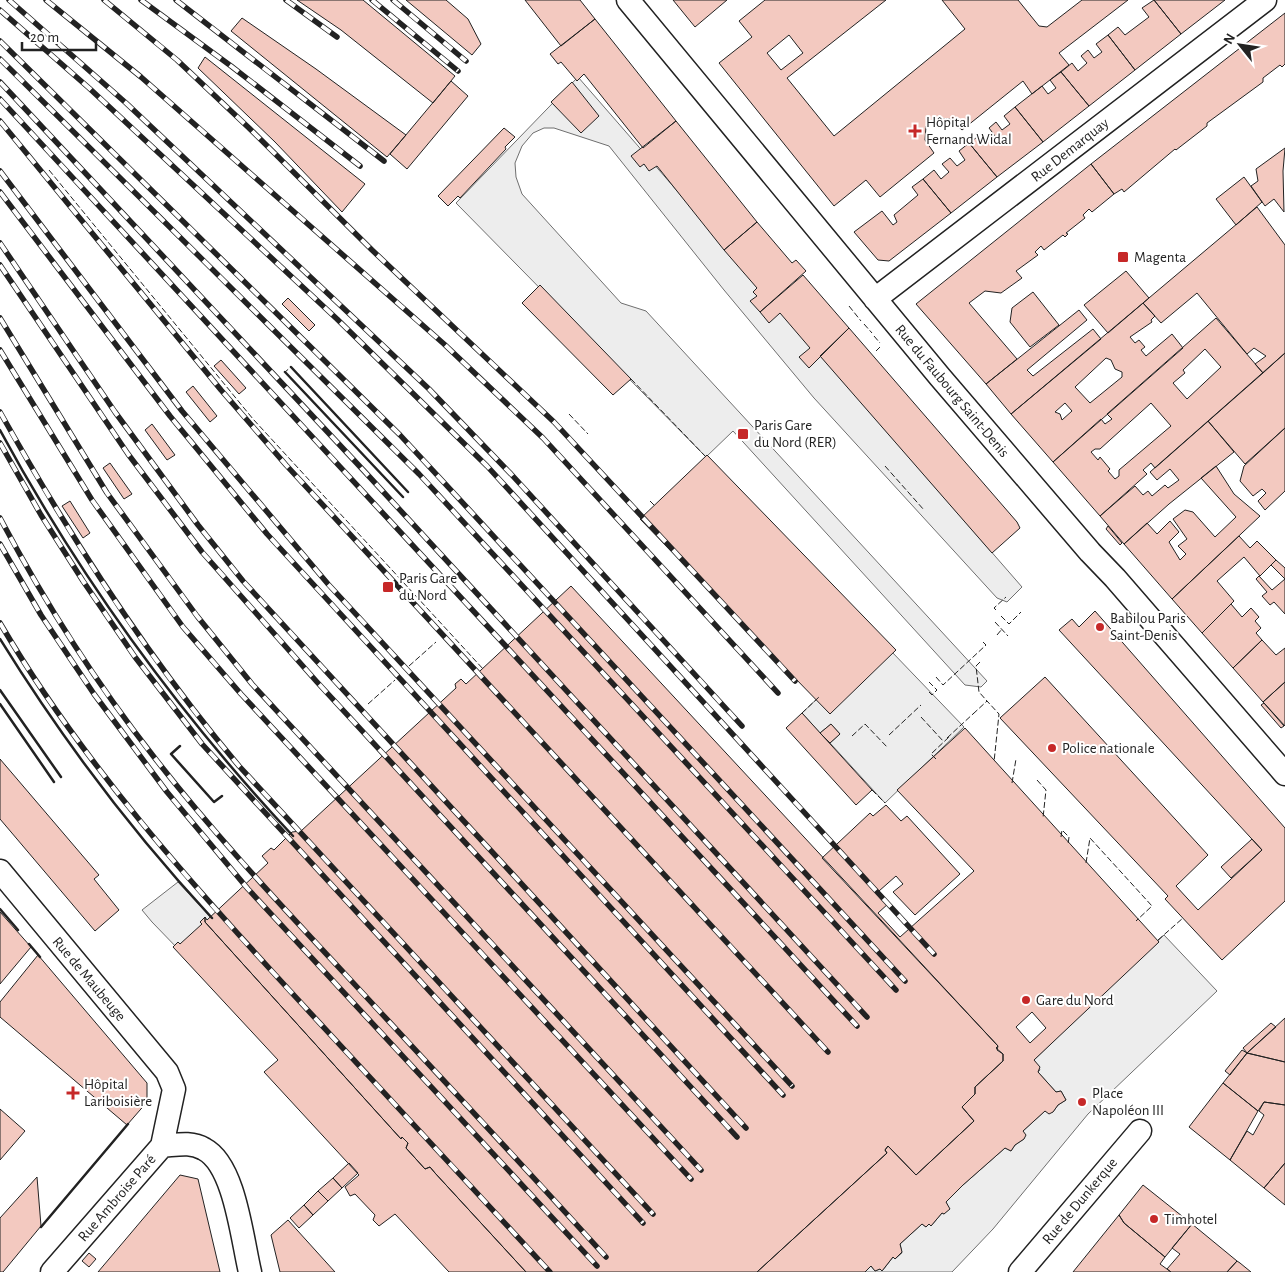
<svg xmlns="http://www.w3.org/2000/svg" width="1285" height="1272" font-family="'Alegreya Sans',sans-serif">
  <rect width="100%" height="100%" fill="#fff"/>
  <path fill="#ededed" stroke="#6f6f6f" d="M578,77L1022,587L1007,602L997,598L814,398L724,290L609,146L554,128H544L533,133L522,146L515,163L516,177L522,194L621,303L646,311L987,681L981,687L965,685L733,431L706,457L456,203Z
    M867,626L964,727L885,803L830,743L840,734L831,724L820,733L802,713L839,678Z
    M178,882L260,971L181,952L152,922L142,910Z
    M1164,935L1217,991L1088,1114L993,1229L952,1272H865L871,1266L875,1271L880,1269L883,1270L893,1257L895,1259L902,1253L900,1244L922,1224L926,1227L929,1224L931,1226L942,1213L944,1214L949,1209L946,1202L963,1185L1005,1148L1011,1151L1015,1145L1024,1139L1023,1131L1045,1111L1053,1112L1058,1105L1066,1100L1061,1091L1056,1092L1038,1072L1040,1070L1034,1060Z"/>
  <path fill="#f3c9c0" stroke="#222" fill-rule="evenodd" d="M297,0H363L455,76L433,103L341,30Z
    M406,0H446L468,19L481,44L472,55Z
    M525,0H580L595,19L561,46Z
    M673,0H727L695,27Z
    M765,0H886L787,78L834,136L965,29L942,0H1018L1039,26L1047,27L1082,0H1128L1059,53L1069,65L1032,94L1023,81L962,130L950,119L937,118L926,126L925,140L934,153L880,197L866,180L834,206L719,63L752,37L739,21ZM789,35L803,53L781,70L767,53Z
    M1154,0L1181,34L1135,70L1108,35L1118,27L1125,35L1149,17L1142,8Z
    M1154,0H1225L1181,34Z
    M1285,13V64L1282,67L1280,65L1263,78V82L1207,123V126L1176,150L1175,149L1124,192L1122,189L1114,194L1091,164Z
    M242,18L316,69L406,135L387,157L231,31Z
    M595,19L676,121L643,148L584,74L577,81L561,62L558,64L550,54Z
    M1108,35L1135,70L1089,106L1061,72L1072,63L1078,71L1087,63L1081,56L1088,50L1094,58L1102,52L1096,44Z
    M205,57L365,184L342,212L275,142L198,68Z
    M1061,72L1089,106L1043,142L1015,107L1042,86L1048,94L1056,88L1050,80Z
    M451,81L468,96L407,169L390,154Z
    M572,82L599,116L581,133L551,102Z
    M1015,107L1043,142L997,177L969,143L980,135L987,143L995,136L989,128L996,122L1002,130L1010,124L1004,116Z
    M676,121L757,222L724,250L657,166L649,171L644,164L640,167L631,156Z
    M504,128L515,137L505,147L506,149L460,198L458,196L448,206L438,196Z
    M969,143L997,177L951,213L923,179L934,170L941,179L949,172L942,164L950,158L957,166L965,160L959,151Z
    M1285,148L1283,171L1284,212L1274,199L1265,206L1251,186L1258,181L1256,169Z
    M1091,164L1114,194L1092,212L1089,209L1083,215L1085,218L1066,233L1068,234L1065,237L1063,235L1044,250L1041,246L1035,252L1038,255L1016,271L1022,278L1001,293L985,291L969,303L1017,359L986,384L916,304Z
    M1244,177L1262,202L1236,225L1216,199Z
    M923,179L951,213L889,261L878,260L854,232L882,211L893,225L897,222L894,215L918,195L912,187Z
    M1257,207L1285,245V353L1263,373L1255,364L1266,356L1254,348L1247,354L1197,293L1161,323L1143,303Z
    M757,222L792,263L796,260L806,271L760,312L750,301L757,296L753,292L757,288L724,250Z
    M1126,271L1149,298L1108,333L1084,305Z
    M803,275L849,328L809,368L799,357L810,348L780,313L769,323L760,312Z
    M540,285L631,379L613,395L522,303Z
    M1033,292L1059,325L1030,347L1010,322L1012,308Z
    M288,298L315,325L309,331L282,304Z
    M1143,303L1155,316L1151,320L1152,322L1130,337L1135,343L1139,340L1145,347L1141,350L1146,356L1172,334L1183,348L1053,462L1011,414ZM1106,358L1111,360L1115,369L1122,372V377L1090,403L1075,387ZM1065,403L1072,411L1062,420L1060,414L1055,412Z
    M1079,310L1087,320L1027,370L1033,376L1093,329L1101,339L1011,414L986,384Z
    M1216,318L1263,373L1155,468L1151,463L1143,470L1147,474L1100,516L1053,462L1101,419L1105,424L1112,419L1107,414ZM1205,349L1221,367L1187,399L1173,383L1185,373L1183,370ZM1151,403L1171,426L1119,470V476L1115,479L1108,471L1110,469L1100,457L1098,460L1091,452L1095,449H1100Z
    M849,328L1017,522L1020,528L992,553L820,356Z
    M1285,353V428L1245,464L1208,421Z
    M221,360L246,388L239,394L214,366Z
    M193,386L217,416L210,422L186,392Z
    M1208,421L1234,452L1169,504L1124,544L1100,516L1135,486L1143,495L1148,491L1152,496L1165,485L1168,488L1179,480L1170,469L1157,480L1150,472Z
    M152,424L175,455L167,460L145,430Z
    M1285,428V491L1265,510L1258,501L1266,493L1262,489L1253,496L1240,481L1244,466Z
    M707,455L896,650L830,714L640,519Z
    M110,463L132,494L124,499L103,468Z
    M1216,466L1234,494L1260,516L1172,599L1124,544L1147,523L1157,534L1170,521L1179,532L1169,542L1180,560L1186,554L1178,546L1187,539L1173,519L1185,510L1193,512L1215,537L1236,517L1201,478Z
    M70,501L90,533L83,538L62,506Z
    M1108,526L1122,543L1120,545L1106,529Z
    M1239,536L1250,548L1257,541L1276,560L1260,576L1244,557L1217,581L1234,601L1202,633L1172,599Z
    M1276,560L1285,568V579L1271,565Z
    M1259,576L1272,590L1285,579V614L1274,602L1270,605L1262,596L1267,592L1256,579Z
    M571,586L998,1046L997,1050L1003,1054V1061L975,1087V1094L962,1107L974,1121L916,1175L888,1146L885,1150L887,1153L757,1272H526L435,1173L430,1167L425,1169L406,1148L408,1143L402,1137L401,1139L205,922V917L207,920L268,863L262,856L271,848L274,850L292,832L301,831L456,688L455,684L461,679L466,684Z
    M1231,604L1242,617L1251,608L1259,617L1255,621L1261,628L1256,633L1262,640L1233,668L1202,633Z
    M1095,611L1285,828V901L1222,960L1165,899L1168,896L1000,718L1045,677L1208,855L1176,886L1198,910L1262,850L1059,630L1072,619L1079,627Z
    M1262,640L1276,655L1285,648V682L1263,702L1233,668Z
    M1285,682V726L1263,702Z
    M1264,703L1284,726L1281,728L1261,705Z
    M802,713L872,790L856,805L786,728Z
    M831,724L840,734L830,743L820,733Z
    M965,728L1159,942L1034,1060L1040,1067L1038,1072L1056,1092L1061,1091L1066,1100L1058,1105L1053,1112L1049,1114L1045,1111L1023,1131L1026,1135L1024,1139L1015,1145L1011,1151L1005,1148L963,1185L946,1202L950,1209L944,1214L942,1213L931,1226L929,1224L926,1227L922,1224L900,1244L902,1252L895,1259L893,1257L882,1271L880,1269L875,1271L871,1266L865,1272H757L887,1153L885,1150L888,1146L916,1175L974,1121L962,1107L975,1094V1087L1003,1061V1054L996,1048L998,1046L822,858L870,813L873,816L886,805L901,821L907,816L960,874L915,915L893,892L903,884L896,876L879,891L889,903L878,913L900,937L974,871L897,790Z
    M0,759L99,875L94,879L119,910L95,931L0,819Z
    M1252,839L1262,850L1231,878L1221,867Z
    M0,912L31,947L0,984Z
    M205,917V922L401,1139L402,1137L408,1143L406,1148L425,1169L430,1167L435,1173L526,1272H449L395,1214L379,1226L373,1220L375,1215L355,1194L350,1196L345,1187L359,1175L264,1072L278,1060L173,947L178,942L180,944L202,924L200,922Z
    M38,955L147,1083V1102L127,1125L0,1017V1002Z
    M1032,1012L1046,1028L1030,1043L1016,1027Z
    M1285,1018V1062L1247,1053Z
    M1271,1023L1276,1027L1247,1053L1243,1048Z
    M1242,1050L1247,1053L1230,1075L1225,1071Z
    M1247,1053L1285,1062V1105L1264,1102L1258,1111L1223,1083Z
    M1223,1083L1258,1111L1230,1160L1189,1127Z
    M1264,1102L1285,1105V1163L1264,1188L1230,1160L1247,1131L1253,1135L1264,1115L1259,1111Z
    M0,1109L25,1131L0,1160Z
    M349,1163L358,1173L342,1188L333,1178Z
    M1285,1163V1205L1264,1188Z
    M180,1175L198,1179L220,1272H98Z
    M37,1177L41,1226L3,1272H0V1218Z
    M333,1178L342,1188L328,1201L318,1191Z
    M1143,1185L1192,1224L1165,1257L1124,1223L1119,1215Z
    M318,1191L328,1201L313,1215L304,1205Z
    M304,1205L313,1215L299,1228L290,1218Z
    M1119,1215L1124,1223L1165,1257L1160,1264L1171,1272H1073Z
    M288,1220L297,1230L335,1272H280L271,1235Z
    M1192,1224L1237,1261L1227,1272H1171L1167,1269L1180,1254L1172,1248Z
    M89,1253L96,1259L89,1267L82,1261Z
    M1237,1261L1240,1263L1251,1272H1227Z"/>
  <g fill="none" stroke-linecap="round" stroke-linejoin="round">
    <g stroke="#222" stroke-width="25">
      <path id="street" d="M628,0L940,377L1090,552L1115,578L1285,774
        M875,299L1265,0
        M0,871L167,1072L174,1089L162,1146L52,1272
        M162,1146C176,1145 191,1141 204,1149C235,1165 242,1239 250,1272
        M1020,1272L1140,1131"/>
    </g>
    <use href="#street" stroke="#fff" stroke-width="22"/>
    <g stroke="#222" stroke-width="5.5">
      <path id="rail" d="M9,0L126,103L429,389L511,474L742,726
        M46,0L141,77L444,344L543,438L778,693
        M104,0L177,60L249,128L372,250L554,422L795,681
        M141,0L231,66L360,166
        M176,0L384,161
        M286,0L337,37
        M372,0L458,71
        M393,0L466,61
        M0,10L89,88L337,319L487,466L934,954
        M0,41L400,435L905,981
        M0,59L419,474L896,990
        M0,82L365,472L867,1017
        M0,99L857,1026
        M0,121L221,390L286,465L828,1052
        M0,171L182,411L328,584L792,1086
        M0,192L170,416L267,534L783,1095
        M0,243L115,412L198,525L243,581L746,1128
        M0,265L128,454L202,552L317,682L737,1137
        M0,318L107,493L197,616L252,684L701,1170
        M0,350L92,500L183,627L241,694L691,1179
        M0,412C70,537 147,657 239,766L653,1214
        M0,443L41,515L83,581L135,657L202,744L643,1223
        M0,518C44,601 96,683 154,757C213,833 279,903 345,974C432,1068 520,1162 606,1257
        M0,544L41,615L94,694L167,792L248,889L597,1266
        M0,623C82,763 193,886 303,1005C385,1094 468,1183 550,1272"/>
    </g>
    <use href="#rail" stroke="#fff" stroke-width="4" stroke-dasharray="11" stroke-linecap="butt"/>
    <path stroke="#222" stroke-width="1" stroke-dasharray="6 2.5" stroke-linecap="butt" d="M49,170L253,419L484,670
      M849,306L861,321
      M864,324L872,333
      M874,336L880,343
      M876,351L880,347
      M631,379L706,457L705,458
      M569,414L588,434
      M885,466L924,510
      M403,497L285,372L291,367L408,492
      M650,501L656,507
      M996,610L994,608L1006,597
      M1001,616L1009,624L1021,612
      M995,622L1008,636
      M997,635L1002,629
      M980,662L976,666L979,692L987,701
      M409,666L436,642
      M936,677L943,685L986,645L983,642
      M929,692L932,695L937,690L929,682
      M368,704L395,680
      M802,713L819,697
      M973,714L987,701L999,714L994,762
      M921,717L944,742
      M889,735L921,705
      M852,736L865,724L888,748
      M947,738L974,713
      M936,759L931,754L949,737
      M1037,780L1046,790L1043,818
      M1012,783L1016,759
      M872,790L885,803
      M1061,837L1062,830L1069,837L1068,845
      M1086,863L1090,838L1152,906L1136,921
      M1158,940L1183,918"/>
    <path stroke="#222" stroke-width="2.5" d="M291,367L408,492
      M285,372L403,497
      M0,430C80,578 178,713 293,836
      M0,639C62,739 132,832 212,918
      M0,690L61,777
      M0,704L54,782
      M180,746L171,754L214,802L222,796
      M0,909L18,930
      M29,944L40,957
      M41,1227L128,1124"/>
  </g>
  <g fill="#c62828" stroke="#fff" stroke-width="2">
    <path d="M912.5 123.5h5v5h5v5h-5v5h-5v-5h-5v-5h5z"/>
    <rect x="1117" y="251" width="12" height="12" rx="2.5"/>
    <rect x="737" y="428" width="12" height="12" rx="2.5"/>
    <rect x="382" y="581" width="12" height="12" rx="2.5"/>
    <circle cx="1100" cy="627" r="5"/>
    <circle cx="1052" cy="748" r="5"/>
    <circle cx="1026" cy="1000" r="5"/>
    <path d="M70.5 1085.5h5v5h5v5h-5v5h-5v-5h-5v-5h5z"/>
    <circle cx="1082" cy="1102" r="5"/>
    <circle cx="1154" cy="1219" r="5"/>
  </g>
  <g text-anchor="middle" dominant-baseline="central" stroke-width="4" stroke-linejoin="round" paint-order="stroke">
    <g font-size="15" fill="#222" stroke="#fff" text-anchor="start">
      <text x="926" y="122">Hôpital<tspan x="926" dy="17">Fernand Widal</tspan></text>
      <text x="1134" y="257">Magenta</text>
      <text x="754" y="425">Paris Gare<tspan x="754" dy="17">du Nord (RER)</tspan></text>
      <text x="399" y="578">Paris Gare<tspan x="399" dy="17">du Nord</tspan></text>
      <text x="1110" y="618">Babilou Paris<tspan x="1110" dy="17">Saint-Denis</tspan></text>
      <text x="1062" y="748">Police nationale</text>
      <text x="1036" y="1000">Gare du Nord</text>
      <text x="84" y="1084">Hôpital<tspan x="84" dy="17">Lariboisière</tspan></text>
      <text x="1092" y="1093">Place<tspan x="1092" dy="17">Napoléon III</tspan></text>
      <text x="1164" y="1219">Timhotel</text>
    </g>
    <g font-size="15" fill="#222" stroke="#fff">
      <text transform="translate(1070 150) rotate(-38)">Rue Demarquay</text>
      <text transform="translate(952 391) rotate(50)">Rue du Faubourg Saint-Denis</text>
      <text transform="translate(89 979) rotate(50)">Rue de Maubeuge</text>
      <text transform="translate(117 1198) rotate(-49)">Rue Ambroise Paré</text>
      <text transform="translate(1080 1201) rotate(-50)">Rue de Dunkerque</text>
    </g>
  </g>
  <g transform="translate(1240 45) rotate(300)" stroke="#ffffff" stroke-width="4" paint-order="stroke">
  <path d="M0-4L9 19L0 12L-9 19Z" fill="#222222"/>
  <text y="-8" font-size="14" font-weight="bold" text-anchor="middle" fill="#222222">N</text>
  </g>
  <path d="M22 42v8h74v-8" fill="none" stroke="#222222" stroke-width="2.5"/>
  <text x="30" y="42" font-size="15" fill="#222222" stroke="#ffffff" stroke-width="4" paint-order="stroke">20 m</text>
</svg>
